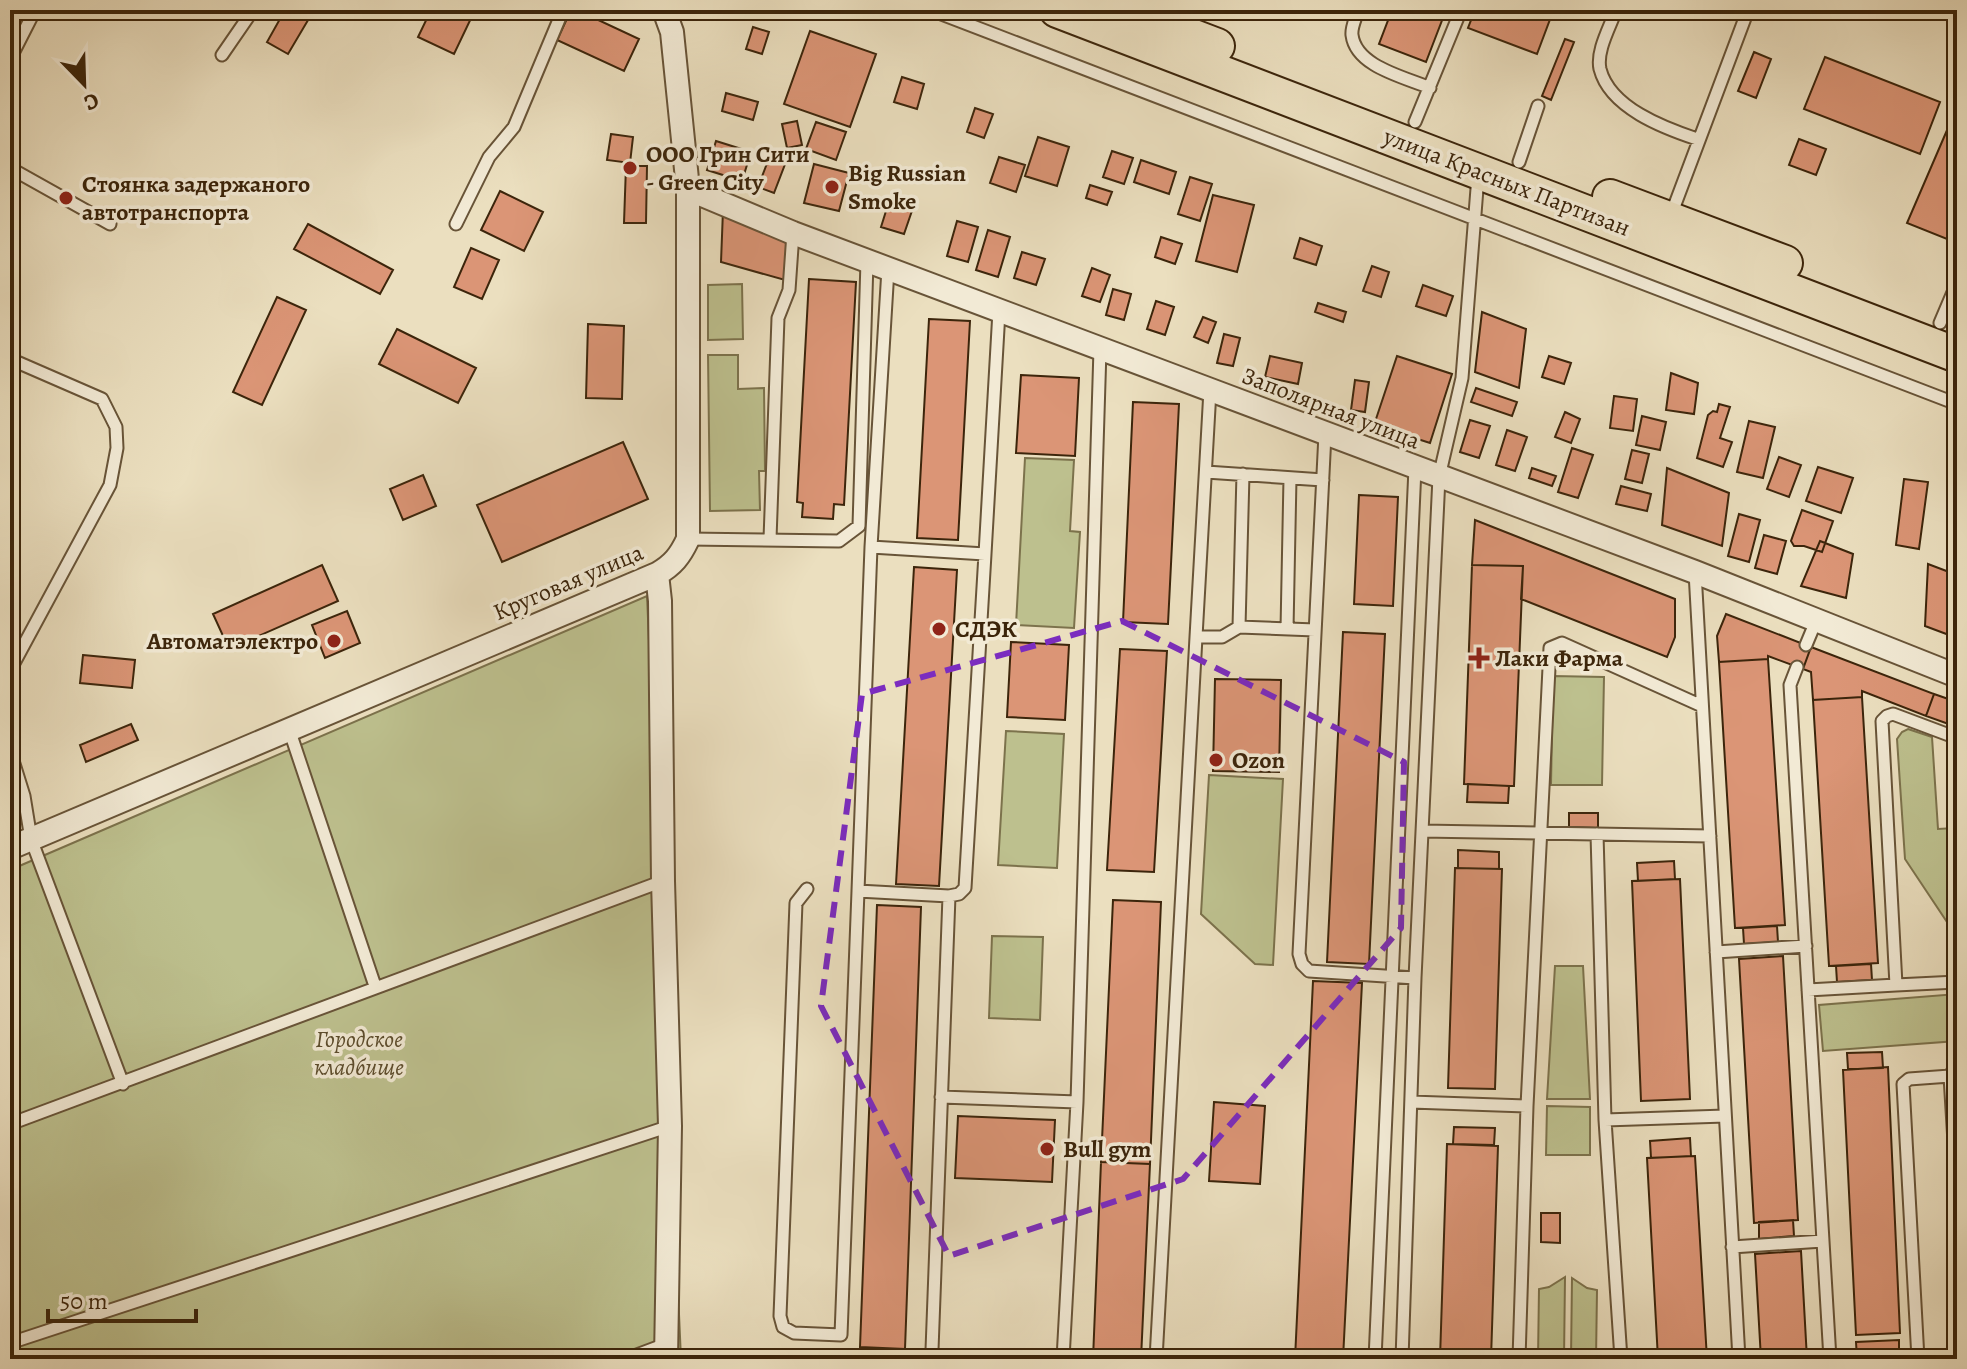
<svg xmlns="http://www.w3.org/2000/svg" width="1967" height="1369" font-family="Alegreya,serif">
  <rect width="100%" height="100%" fill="#ebdfbf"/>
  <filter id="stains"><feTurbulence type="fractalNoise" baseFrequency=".0025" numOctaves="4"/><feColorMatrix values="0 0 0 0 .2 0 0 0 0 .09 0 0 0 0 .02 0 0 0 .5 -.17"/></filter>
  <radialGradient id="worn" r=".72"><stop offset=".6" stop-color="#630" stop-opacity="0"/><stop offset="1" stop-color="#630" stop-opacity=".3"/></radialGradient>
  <path fill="#bdc08e" stroke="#7c724c" stroke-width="2" d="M742,284L743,339L708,340V285Z
    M708,355H738V389L764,388L765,471H759L760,510L710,511Z
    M1025,458L1074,460L1070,531L1080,532L1074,628L1016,625Z
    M647,596L681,1359H10V870Z
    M1553,676L1604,677L1602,785H1551Z
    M1908,729L1932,737L1938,829L1954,828L1957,937L1905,859L1897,739L1902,732Z
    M1006,731L1064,734L1057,868L998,865Z
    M1209,775L1283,779L1273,965L1255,964L1201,914Z
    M992,936L1043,937L1040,1020L989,1018Z
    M1555,966H1583L1590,1099H1547Z
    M1957,994V1041L1823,1051L1819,1005Z
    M1547,1106L1590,1107V1155H1546Z
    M1565,1277L1564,1359H1538L1539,1289L1549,1287Z
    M1572,1278L1587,1288L1597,1290L1596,1359H1571Z"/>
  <path fill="#db9576" stroke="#3c250b" stroke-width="2" d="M285,10H314L288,54L267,42Z
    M431,10H475L454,54L418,37Z
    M571,10H577L639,39L624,71L557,40Z
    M1392,10H1446L1426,62L1379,44Z
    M1475,10H1541L1552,14L1537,54L1468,28Z
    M753,27L769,32L762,54L746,49Z
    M810,31L876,54L850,127L784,104Z
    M1565,39L1574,42L1551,100L1542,96Z
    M1754,52L1771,59L1756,98L1738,91Z
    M1825,57L1940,102L1920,154L1804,109Z
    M902,77L924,84L917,109L894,102Z
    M726,93L758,102L753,120L722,111Z
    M1957,107V229L1952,241L1907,223Z
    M975,108L993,114L984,138L967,132Z
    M797,121L802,145L787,148L782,124Z
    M816,122L846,132L836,160L806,149Z
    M611,134L633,137L630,163L607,160Z
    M1038,137L1069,147L1057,186L1025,176Z
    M1799,139L1826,149L1816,175L1789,165Z
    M716,141L751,152L742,181L707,170Z
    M1112,151L1133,158L1124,184L1103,177Z
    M771,153L787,159L774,193L758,187Z
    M999,157L1025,165L1016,192L990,183Z
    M1141,160L1176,172L1169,194L1134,182Z
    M814,164L849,173L839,211L804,203Z
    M626,166H647L646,223H624Z
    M1190,177L1212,184L1200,221L1178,214Z
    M1090,185L1112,192L1107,205L1086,198Z
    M500,191L543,212L524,251L481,230Z
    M891,195L915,202L904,234L881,227Z
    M1213,195L1254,205L1237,272L1196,261Z
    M723,210L787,234L785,280L721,262Z
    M957,221L978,227L968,262L947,256Z
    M308,224L393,270L380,294L294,249Z
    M988,230L1010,237L998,277L976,270Z
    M1161,237L1182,244L1175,264L1155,257Z
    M1300,238L1322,246L1316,265L1294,258Z
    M471,248L499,260L482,299L454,287Z
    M1022,252L1045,259L1036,285L1014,278Z
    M1372,266L1389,272L1381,297L1363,291Z
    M1092,268L1110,275L1100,302L1082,296Z
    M809,279L856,282L844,505L834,504L833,519L802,517L803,503L797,502Z
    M1423,285L1453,296L1446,316L1416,306Z
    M1113,289L1131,294L1124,320L1106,315Z
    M277,297L306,310L262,405L233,392Z
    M1156,301L1174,307L1165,335L1147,329Z
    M1318,303L1346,312L1343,322L1315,312Z
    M1482,312L1526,329L1519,388L1475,372Z
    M1203,317L1216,322L1208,343L1194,337Z
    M929,319L970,321L958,540L917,538Z
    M588,324L624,326L622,399L586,398Z
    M397,329L476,368L458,403L379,364Z
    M1224,334L1240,338L1233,366L1217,363Z
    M1270,356L1302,363L1298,384L1265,377Z
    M1397,356L1452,374L1430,443L1374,425Z
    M1549,356L1571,363L1564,384L1542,377Z
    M1671,373L1698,383L1694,414L1666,410Z
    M1021,375L1079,378L1075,456L1016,453Z
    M1355,380L1369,382L1365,412L1351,410Z
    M1476,388L1517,402L1512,416L1471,402Z
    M1614,396L1637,399L1633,431L1610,428Z
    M1133,402L1179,404L1168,624L1123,622Z
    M1719,404L1730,407L1720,438L1732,442L1723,467L1697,458L1708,415L1713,411L1717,412Z
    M1565,412L1580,419L1571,443L1555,437Z
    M1642,416L1666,422L1660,450L1636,445Z
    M1470,420L1490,426L1479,458L1460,452Z
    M1749,421L1775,427L1763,478L1737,472Z
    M1507,430L1527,437L1515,471L1496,465Z
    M623,442L648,499L502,562L477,505Z
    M1572,448L1593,455L1578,498L1558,492Z
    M1632,450L1649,454L1642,483L1625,479Z
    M1779,457L1801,465L1789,497L1767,489Z
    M1818,467L1853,478L1841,513L1806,501Z
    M1532,468L1556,476L1552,486L1529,478Z
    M1667,468L1729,493L1722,546L1662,525Z
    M423,475L436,506L403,520L390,489Z
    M1904,479L1928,482L1919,549L1896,545Z
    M1621,486L1651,494L1647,511L1616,504Z
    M1359,495L1398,497L1393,606L1354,604Z
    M1802,510L1833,521L1822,552L1804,546H1794L1791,541Z
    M1739,514L1760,520L1749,562L1728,556Z
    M1475,520L1675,599V637L1667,657L1521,599L1523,566L1472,565Z
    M1764,535L1786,541L1777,574L1755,568Z
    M1820,541L1853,554L1846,598L1801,586Z
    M1928,564L1957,575V638L1925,626Z
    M322,565L338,601L229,649L213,614Z
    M1472,565L1523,566L1514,786L1464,784Z
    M914,567L957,570L939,886L896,884Z
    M347,611L360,643L325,658L312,625Z
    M1726,614L1811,647L1803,669L1768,656V659L1719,662L1717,636Z
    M1343,632L1385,634L1369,964L1327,962Z
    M1011,642L1069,645L1065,720L1007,717Z
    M1811,647L1934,694L1926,716L1862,691V697L1813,700L1811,672L1803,669Z
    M1120,649L1167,651L1154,872L1107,870Z
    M83,655L135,660L132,688L80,683Z
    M1768,659L1785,925L1735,928L1719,662Z
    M1215,679L1281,680L1279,772L1213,771Z
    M1934,694L1957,702V727L1926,716Z
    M1862,697L1878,963L1829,966L1813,700Z
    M131,724L138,740L86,762L80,745Z
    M1468,784L1509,786L1508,803L1467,802Z
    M1569,813H1598V828L1569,827Z
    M1458,850L1499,852V869L1458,868Z
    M1674,861L1675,879L1638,881L1637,863Z
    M1455,868L1502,869L1495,1089L1448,1088Z
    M1680,879L1690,1099L1641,1101L1632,881Z
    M1113,900L1161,902L1150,1164L1101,1162Z
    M877,905L921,907L905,1349L860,1347Z
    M1777,926L1778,942L1744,944L1743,928Z
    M1783,956L1798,1220L1754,1223L1739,959Z
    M1871,964L1872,980L1837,982L1836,966Z
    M1313,981L1362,983L1343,1359H1295Z
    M1882,1052L1883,1068L1848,1069L1847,1053Z
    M1888,1067L1900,1333L1856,1335L1843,1070Z
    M1214,1102L1265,1106L1260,1184L1209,1181Z
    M958,1116L1055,1120L1052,1182L955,1178Z
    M1454,1127L1495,1128L1494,1145L1453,1144Z
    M1690,1138L1691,1156L1651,1158L1650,1141Z
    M1447,1144L1498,1146L1491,1359H1440Z
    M1695,1156L1707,1359H1658L1647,1158Z
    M1101,1162L1150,1164L1141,1359H1093Z
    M1541,1213H1560V1243L1541,1242Z
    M1793,1220L1794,1236L1759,1239V1222Z
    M1801,1251L1807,1359H1761L1755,1254Z
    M1899,1340V1359H1857L1856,1342Z"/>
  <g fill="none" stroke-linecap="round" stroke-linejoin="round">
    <g stroke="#685438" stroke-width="15">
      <path id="service" d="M931,10L1957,404
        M1358,10C1356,18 1351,27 1352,35C1356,67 1405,77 1430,88
        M1616,10C1610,27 1596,51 1600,69C1610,108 1664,128 1697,139
        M222,55L253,10
        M10,59L35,10
        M1415,122L1461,10
        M1519,162L1538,106
        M10,168L110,224
        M1671,215L1748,10
        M456,224L489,157L514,127L563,10
        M888,269L871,547L985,554L999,311
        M1940,323L1957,283
        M10,359L102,399L116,427L117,448L110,485L13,665L10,678
        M1210,390L1196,637H1222L1239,627L1315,630
        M1325,434L1299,954L1302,964L1309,971L1415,978
        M1206,472L1323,480
        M688,539L839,541L859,526L867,261
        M770,539L778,318L789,290L793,233
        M871,547L858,891L949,896L959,894L965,888L985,554
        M1695,572L1739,1359
        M1239,627L1243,474
        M1287,629L1290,478
        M1806,645L1816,621
        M1797,667L1790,685L1830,1359
        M289,729L375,986
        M1957,738L1893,714L1887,716L1882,721L1896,985L1957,982
        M10,751L24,796L31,839L123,1084
        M1422,831L1710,836
        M1597,834L1605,1120L1621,1359
        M807,889L796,903L780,1316L783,1327L794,1333L841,1335L858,891
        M1716,952L1806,946
        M1808,990L1896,985
        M1957,1063L1950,1076L1957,1192
        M941,1097L1077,1102
        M1411,1102L1527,1106
        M1605,1120L1725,1116
        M10,1124L663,881
        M1732,1247L1823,1241
        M10,1343L670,1126
        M932,1350L949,896
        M626,1359L666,1344
        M1063,1359L1077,1102L1100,349
        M1156,1359L1196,637
        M1375,1359L1415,468
        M1402,1359L1415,978L1439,477L1462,378L1478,176
        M1519,1359L1527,1106L1550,648L1562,643L1702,706
        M1918,1359L1903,1084L1909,1079L1950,1076"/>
    </g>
    <g stroke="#685438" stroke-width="26">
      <path id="minor" d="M688,189L793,233L1695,572L1957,676
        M657,574L660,601L663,881L670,1126L666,1359
        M10,848L657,574C673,565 680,556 688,539V189L672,32L664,10"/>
    </g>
    <g stroke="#3c250b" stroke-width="38">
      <path id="primary" d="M1057,10L1957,355
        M1123,10L1217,46
        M1610,197L1785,263"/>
    </g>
    <use href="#service" stroke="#f2ead5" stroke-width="11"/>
    <use href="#minor" stroke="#f2ead5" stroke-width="22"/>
    <use href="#primary" stroke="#ebdfbf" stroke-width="34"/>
  </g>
  <path fill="none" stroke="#7b2cbf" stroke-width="6" stroke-dasharray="16 10" stroke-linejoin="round" d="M1122,621L1404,762L1401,928L1183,1179L949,1256L821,1006L862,694Z"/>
  <g fill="#8f2418" stroke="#f2ead5" stroke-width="3">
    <circle cx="630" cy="168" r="8"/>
    <circle cx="832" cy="187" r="8"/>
    <circle cx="66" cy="198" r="8"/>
    <circle cx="939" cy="629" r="8"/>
    <circle cx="334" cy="641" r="8"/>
    <path d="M1475 646h8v8h8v8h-8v8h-8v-8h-8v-8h8z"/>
    <circle cx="1216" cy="760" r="8"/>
    <circle cx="1047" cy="1149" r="8"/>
  </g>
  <g text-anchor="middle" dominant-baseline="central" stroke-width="7" stroke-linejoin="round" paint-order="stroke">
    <g font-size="24" font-weight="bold" fill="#3c250b" stroke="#f2ead5" text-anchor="start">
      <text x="646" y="154">ООО Грин Сити<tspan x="646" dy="28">- Green City</tspan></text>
      <text x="848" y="173">Big Russian<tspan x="848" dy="28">Smoke</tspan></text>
      <text x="82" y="184">Стоянка задержаного<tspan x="82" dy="28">автотранспорта</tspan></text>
      <text x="955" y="629">СДЭК</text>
      <text x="318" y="641" text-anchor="end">Автоматэлектро</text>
      <text x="1495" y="658">Лаки Фарма</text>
      <text x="1232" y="760">Ozon</text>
      <text x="1063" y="1149">Bull gym</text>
    </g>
    <g font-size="24" fill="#3c250b" stroke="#f2ead5">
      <text transform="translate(1507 182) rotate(21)">улица Красных Партизан</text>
      <text transform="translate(1331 408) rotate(21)">Заполярная улица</text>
      <text transform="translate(568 582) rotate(-23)">Круговая улица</text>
    </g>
    <g font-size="24" font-style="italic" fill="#5c4c2c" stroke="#f2ead5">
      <text x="359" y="1039">Городское<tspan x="359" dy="28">кладбище</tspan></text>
    </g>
  </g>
  <rect width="1967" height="1369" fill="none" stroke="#ebdfbf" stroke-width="40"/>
  <rect x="12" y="12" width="1943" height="1345" fill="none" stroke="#3c250b" stroke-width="4"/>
  <rect x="20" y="20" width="1927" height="1329" fill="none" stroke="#3c250b" stroke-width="2"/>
  <g transform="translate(84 84) rotate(157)" stroke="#f2ead5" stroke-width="6" paint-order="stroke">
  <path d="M0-6L14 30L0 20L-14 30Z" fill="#3c250b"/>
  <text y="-12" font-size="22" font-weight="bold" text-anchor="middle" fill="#3c250b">С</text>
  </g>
  <path d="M48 1309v12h148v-12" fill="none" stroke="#3c250b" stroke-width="4"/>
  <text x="60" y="1309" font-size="24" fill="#3c250b" stroke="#f2ead5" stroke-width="6" paint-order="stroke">50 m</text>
  <rect width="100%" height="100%" filter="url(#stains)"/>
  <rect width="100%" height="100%" fill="url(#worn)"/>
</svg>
